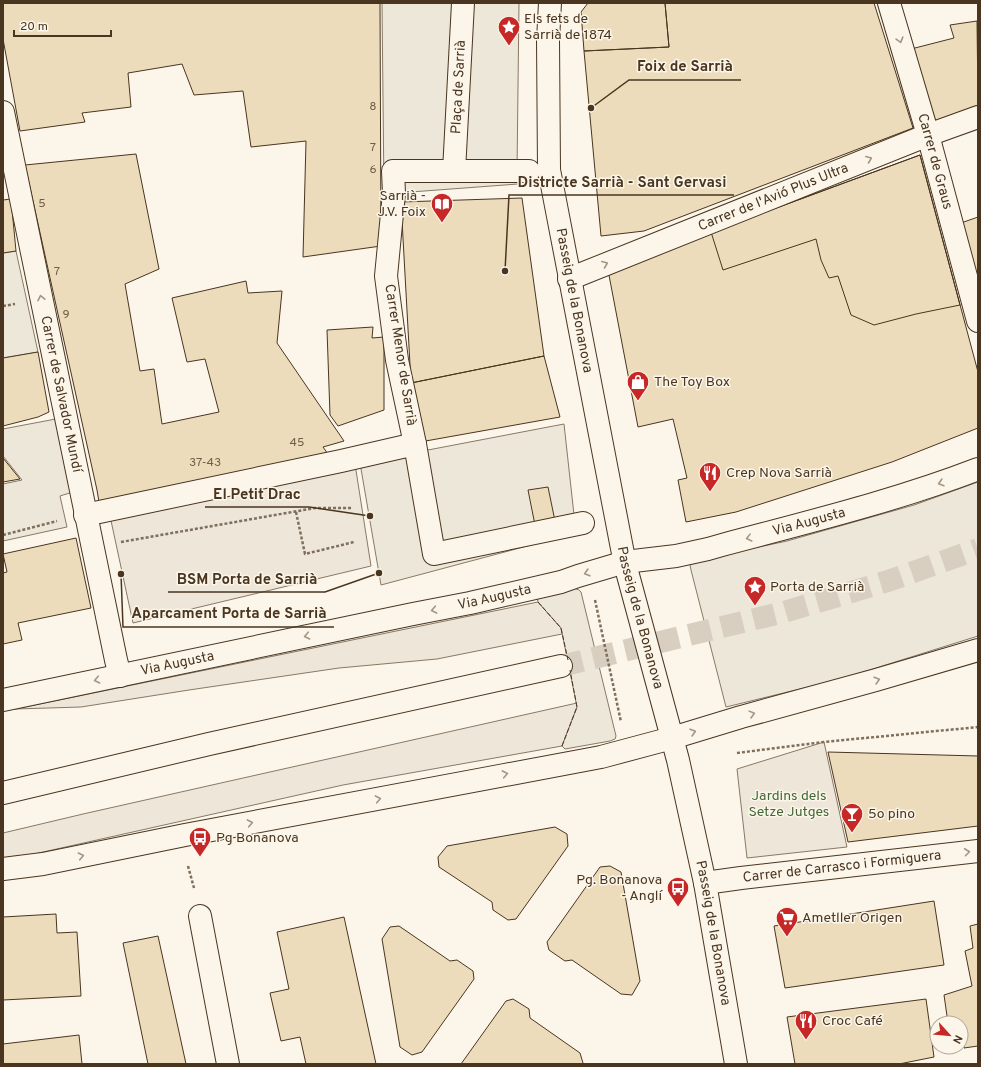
<svg xmlns="http://www.w3.org/2000/svg" width="981" height="1067" font-family="Overpass,sans-serif">
  <rect width="100%" height="100%" fill="#fbf6e9"/>
  <path fill="#ede6d9" stroke="#887966" d="M355,464L371,566L133,623L110,516Z
    M538,602L561,628L562,634L437,659L339,668L189,690L81,707L15,709Z
    M577,703V707L562,746L343,785L3,861V833L83,814Z
    M824,742L847,847L747,858L737,769Z"/>
  <path fill="#ede7d9" stroke="#887966" d="M382,3H519L517,171L518,184L384,194Z
    M16,251L38,352L3,358V253Z
    M61,418L76,491L60,496L67,527L3,541V484L22,480L3,456V429Z
    M564,424L576,533L381,585L360,463Z
    M978,482V636L841,679L726,707L691,570L690,565L693,561L787,541L914,505Z
    M574,588L579,590L581,592L616,736L615,739L610,741L565,749L562,746L577,707L561,628L538,602L537,596Z"/>
  <path fill="#ecdcbc" stroke="#4a3520" d="M3,3H380L381,246L303,257L306,141L251,147L243,91L194,95L182,64L128,73L131,107L82,113L85,122L20,131L3,39Z
    M588,3H665L669,47L584,51L581,12Z
    M665,3H874L913,128L644,231L601,236L584,51L669,47Z
    M977,21L978,105L932,122L911,49L954,38L950,25Z
    M136,154L159,269L125,284L140,371L154,369L162,424L219,412L205,359L187,362L172,298L246,281L248,293L282,291L277,343L344,441L323,447L328,454L99,502L97,490L25,165Z
    M920,155L978,372V428L892,462L736,512L686,522L678,480L687,478L673,419L638,427L608,270Z
    M920,155L960,305L916,314L874,325L851,315L838,276L829,278L821,260L816,239L723,270L711,232Z
    M522,198L544,356L411,383L401,202Z
    M11,199L16,251L3,253V200Z
    M978,217V283L961,223Z
    M373,327L372,338L384,337V410L338,426L330,415L327,330Z
    M38,352L49,412L38,417L3,426V358Z
    M544,356L560,417L420,442L411,383Z
    M3,458L20,479L3,482Z
    M548,487L555,521L535,525L528,490Z
    M76,538L91,608L18,623L22,640L3,644V573L7,572L3,554Z
    M828,752L978,756V826L848,842Z
    M555,827L567,834L568,846L516,919L508,920L493,910L492,902L439,867L438,857L447,846Z
    M610,866L621,872L640,981L632,995L621,994L572,960L565,961L549,950L547,942L600,867Z
    M934,901L944,965L785,988L774,926Z
    M56,914L57,933L77,932L81,996L3,1000V917Z
    M344,917L376,1064H306L300,1037L281,1041L270,993L289,989L277,932Z
    M978,924V1046L964,1048V1040H961V1023H948L944,995L972,986L965,951L973,948L970,926Z
    M399,926L450,961L457,960L473,971L474,979L422,1052L412,1055L400,1047L382,939L390,927Z
    M158,936L186,1064H148L123,943Z
    M513,999L529,1009L530,1018L580,1053L583,1063L582,1064H461L506,1001Z
    M926,999L934,1057L899,1064H795L787,1017Z
    M79,1035L82,1064H3V1044Z"/>
  <g fill="none" stroke-linecap="round" stroke-linejoin="round">
    <path stroke="#d8cfc1" stroke-width="22" stroke-dasharray="22 11" stroke-linecap="butt" d="M561,666L784,612L888,581L978,549"/>
    <g stroke="#4a3520" stroke-width="24">
      <g id="minor">
        <path id="s1" d="M550,3L548,40L549,170L552,185L625,564L678,760L705,883L736,1064"/>
        <path id="s2" d="M889,3L928,135L978,321"/>
        <path id="s3" d="M3,112L116,660L120,676"/>
        <path id="s4" d="M454,171L463,3"/>
        <path id="s5" d="M569,279L928,135L978,117"/>
        <path d="M415,444L397,360L386,276L394,193L393,171H529"/>
        <path d="M85,515L341,461L415,444L434,554L583,523"/>
        <path id="s6" d="M3,700L413,614L470,603L561,582L578,576L625,562L676,556L708,549L722,545C808,522 895,501 978,469"/>
        <path d="M3,869L43,864L185,835L601,757L672,738L741,717L876,680L978,650"/>
        <path id="s7" d="M705,883L741,878L978,851"/>
        <path d="M200,916L228,1064"/>
      </g>
    </g>
    <g stroke="#4a3520" stroke-width="24">
      <path id="highway" d="M3,793L209,744L561,666"/>
    </g>
    <path stroke="#7f6f5c" stroke-width="2.5" stroke-dasharray="3 2" stroke-linecap="butt" d="M3,306L15,304
      M296,512L305,554L354,542
      M3,535L57,521
      M121,542L315,508H353
      M595,600L621,722
      M737,753L824,742L978,727
      M188,866L194,888"/>
    <use href="#minor" stroke="#fbf6e9" stroke-width="22"/>
    <use href="#highway" stroke="#fbf6e9" stroke-width="22"/>
    <path stroke="#4a3520" stroke-width="1" stroke-dasharray="5 2" stroke-linecap="butt" d="M538,602L561,628L568,660
      M562,746L577,707L570,670"/>
  </g>
  <defs><path id="oneway-chevron" d="M-2-3.5L2.5 0L-2 3.5" fill="none" stroke-width="1.6" stroke-linecap="round" stroke-linejoin="round"/></defs>
  <g stroke="#a29684">
    <use href="#oneway-chevron" transform="translate(900 40) rotate(74)"/>
    <use href="#oneway-chevron" transform="translate(869 159) rotate(-22)"/>
    <use href="#oneway-chevron" transform="translate(605 264) rotate(-22)"/>
    <use href="#oneway-chevron" transform="translate(41 298) rotate(-102)"/>
    <use href="#oneway-chevron" transform="translate(941 483) rotate(163)"/>
    <use href="#oneway-chevron" transform="translate(749 538) rotate(166)"/>
    <use href="#oneway-chevron" transform="translate(587 573) rotate(164)"/>
    <use href="#oneway-chevron" transform="translate(434 610) rotate(169)"/>
    <use href="#oneway-chevron" transform="translate(307 636) rotate(168)"/>
    <use href="#oneway-chevron" transform="translate(97 680) rotate(168)"/>
    <use href="#oneway-chevron" transform="translate(877 680) rotate(-16)"/>
    <use href="#oneway-chevron" transform="translate(752 714) rotate(-15)"/>
    <use href="#oneway-chevron" transform="translate(693 732) rotate(-16)"/>
    <use href="#oneway-chevron" transform="translate(505 774) rotate(-11)"/>
    <use href="#oneway-chevron" transform="translate(378 799) rotate(-11)"/>
    <use href="#oneway-chevron" transform="translate(250 823) rotate(-11)"/>
    <use href="#oneway-chevron" transform="translate(967 852) rotate(-7)"/>
    <use href="#oneway-chevron" transform="translate(81 856) rotate(-12)"/>
  </g>
  <defs>
    <g id="sight-pin" transform="scale(1.15)"><path d="M0 17L-7.5 6A9.5 9.5 0 1 1 7.5 6Z" fill="#c62828" stroke="#fbf6e9"/><path d="M0-6L1.8-2.2L6-1.7L2.9 1.2L3.7 5.4L0 3.3L-3.7 5.4L-2.9 1.2L-6-1.7L-1.8-2.2Z" fill="#fff"/></g>
    <g id="library-pin" transform="scale(1.15)"><path d="M0 17L-7.5 6A9.5 9.5 0 1 1 7.5 6Z" fill="#c62828" stroke="#fbf6e9"/><path d="M-6-4Q-3-5.5-.7-3.5V5Q-3 3-6 4ZM6-4Q3-5.5 .7-3.5V5Q3 3 6 4Z" fill="#fff"/></g>
    <g id="shop-pin" transform="scale(1.15)"><path d="M0 17L-7.5 6A9.5 9.5 0 1 1 7.5 6Z" fill="#c62828" stroke="#fbf6e9"/><path d="M-5-2.5h2.3a2.7 3.5 0 0 1 5.4 0H5L5.5 6h-11ZM-1.5-2.5h3a1.5 2.3 0 0 0-3 0Z" fill="#fff"/></g>
    <g id="restaurant-pin" transform="scale(1.15)"><path d="M0 17L-7.5 6A9.5 9.5 0 1 1 7.5 6Z" fill="#c62828" stroke="#fbf6e9"/><path d="M-5-6h1v4h1v-4h1v4h1v-4h1v5L-1.5 .5V6h-2V.5L-5-1ZM5-6V6H3V1.5H1.5Q1.5-4 5-6Z" fill="#fff"/></g>
    <g id="bar-pin" transform="scale(1.15)"><path d="M0 17L-7.5 6A9.5 9.5 0 1 1 7.5 6Z" fill="#c62828" stroke="#fbf6e9"/><path d="M-6-5H6L.8 .8V4.5H3.5V6h-7V4.5H-.8V.8Z" fill="#fff"/></g>
    <g id="bus-pin" transform="scale(1.15)"><path d="M0 17L-7.5 6A9.5 9.5 0 1 1 7.5 6Z" fill="#c62828" stroke="#fbf6e9"/><path d="M-5-6H5V4H4V6H2V4H-2V6H-4V4H-5ZM-3.5-4V0h7V-4ZM-3.5 1.2v1.5H-2V1.2ZM2 1.2v1.5H3.5V1.2Z" fill="#fff"/></g>
    <g id="supermarket-pin" transform="scale(1.15)"><path d="M0 17L-7.5 6A9.5 9.5 0 1 1 7.5 6Z" fill="#c62828" stroke="#fbf6e9"/><path d="M-6-5.5h2.5l.6 2H6L4.5 2H-2.5L-4.4-4H-6ZM-1.5 3.2a1.3 1.3 0 1 0 .1 0ZM3 3.2a1.3 1.3 0 1 0 .1 0Z" fill="#fff"/></g>
  </defs>
  <g fill-rule="evenodd">
    <use href="#sight-pin" x="509" y="27"/>
    <use href="#library-pin" x="442" y="204"/>
    <use href="#shop-pin" x="638" y="382"/>
    <use href="#restaurant-pin" x="710" y="473"/>
    <use href="#sight-pin" x="755" y="587"/>
    <use href="#bar-pin" x="852" y="814"/>
    <use href="#bus-pin" x="200" y="838"/>
    <use href="#bus-pin" x="678" y="888"/>
    <use href="#supermarket-pin" x="787" y="918"/>
    <use href="#restaurant-pin" x="806" y="1021"/>
  </g>
  <g text-anchor="middle" dominant-baseline="central" stroke-width="3" stroke-linejoin="round" paint-order="stroke">
    <g font-size="12" fill="#725f47">
      <text x="373" y="107">8</text>
      <text x="373" y="148">7</text>
      <text x="373" y="170">6</text>
      <text x="42" y="204">5</text>
      <text x="57" y="272">7</text>
      <text x="66" y="315">9</text>
      <text x="297" y="443">45</text>
      <text x="205" y="463">37-43</text>
    </g>
    <g font-size="14" fill="#4a3520" stroke="#fbf6e9" text-anchor="start">
      <text x="524" y="19">Els fets de<tspan x="524" dy="16">Sarrià de 1874</tspan></text>
      <text x="426" y="196" text-anchor="end">Sarrià -<tspan x="426" dy="16">J.V. Foix</tspan></text>
      <text x="654" y="382">The Toy Box</text>
      <text x="726" y="473">Crep Nova Sarrià</text>
      <text x="770" y="587">Porta de Sarrià</text>
      <text x="868" y="814">5o pino</text>
      <text x="216" y="838">Pg Bonanova</text>
      <text x="662" y="880" text-anchor="end">Pg. Bonanova<tspan x="662" dy="16">- Anglí</tspan></text>
      <text x="802" y="918">Ametller Origen</text>
      <text x="822" y="1021">Croc Café</text>
    </g>
    <g font-size="14" fill="#4a3520" stroke="#fbf6e9">
      <text stroke="none"><textPath href="#s4" startOffset="84">Plaça de Sarrià</textPath></text>
      <text stroke="none"><textPath href="#s2" startOffset="165">Carrer de Graus</textPath></text>
      <text stroke="none"><textPath href="#s5" startOffset="220">Carrer de l'Avió Plus Ultra</textPath></text>
      <text stroke="none"><textPath href="#s1" startOffset="300">Passeig de la Bonanova</textPath></text>
      <text transform="translate(400 355) rotate(81)">Carrer Menor de Sarrià</text>
      <text stroke="none"><textPath href="#s3" startOffset="288">Carrer de Salvador Mundí</textPath></text>
      <text stroke="none"><textPath href="#s6" startOffset="826">Via Augusta</textPath></text>
      <text stroke="none"><textPath href="#s6" startOffset="502">Via Augusta</textPath></text>
      <text stroke="none"><textPath href="#s1" startOffset="624">Passeig de la Bonanova</textPath></text>
      <text stroke="none"><textPath href="#s6" startOffset="178">Via Augusta</textPath></text>
      <text stroke="none"><textPath href="#s7" startOffset="138">Carrer de Carrasco i Formiguera</textPath></text>
      <text stroke="none"><textPath href="#s1" startOffset="948">Passeig de la Bonanova</textPath></text>
    </g>
    <g font-size="14" fill="#436837" stroke="#fbf6e9">
      <text x="789" y="796">Jardins dels<tspan x="789" dy="16">Setze Jutges</tspan></text>
    </g>
  </g>
  <path fill="none" stroke="#4a3520" stroke-width="1.5" d="M591 108L629 80H741M505 271L509 195H734M370 516L309 507H205M379 573L325 592H168M121 574L123 627H334"/>
  <g fill="#4a3520" stroke="#fbf6e9" stroke-width="1.5">
    <circle cx="591" cy="108" r="4"/>
    <circle cx="505" cy="271" r="4"/>
    <circle cx="370" cy="516" r="4"/>
    <circle cx="379" cy="573" r="4"/>
    <circle cx="121" cy="574" r="4"/>
  </g>
  <g font-size="15" text-anchor="middle" font-weight="bold" fill="#4a3520" stroke="#fbf6e9" stroke-width="3" stroke-linejoin="round" paint-order="stroke">
    <text x="685" y="71">Foix de Sarrià</text>
    <text x="622" y="187">Districte Sarrià - Sant Gervasi</text>
    <text x="257" y="499">El Petit Drac</text>
    <text x="247" y="584">BSM Porta de Sarrià</text>
    <text x="229" y="618">Aparcament Porta de Sarrià</text>
  </g>
  <rect width="981" height="1067" fill="none" stroke="#4a3520" stroke-width="8"/>
  <g transform="translate(949 1035) rotate(117)"><circle r="19" fill="#fbf6e9" stroke="#b4a999"/>
  <path d="M0-3L7 15L0 10L-7 15Z" fill="#c62828"/>
  <text y="-6" font-size="11" font-weight="bold" text-anchor="middle" fill="#4a3520">N</text>
  </g>
  <path d="M14 30v6h97v-6" fill="none" stroke="#4a3520" stroke-width="2"/>
  <text x="20" y="30" font-size="12" fill="#4a3520" stroke="#fbf6e9" stroke-width="3" paint-order="stroke">20 m</text>
</svg>
